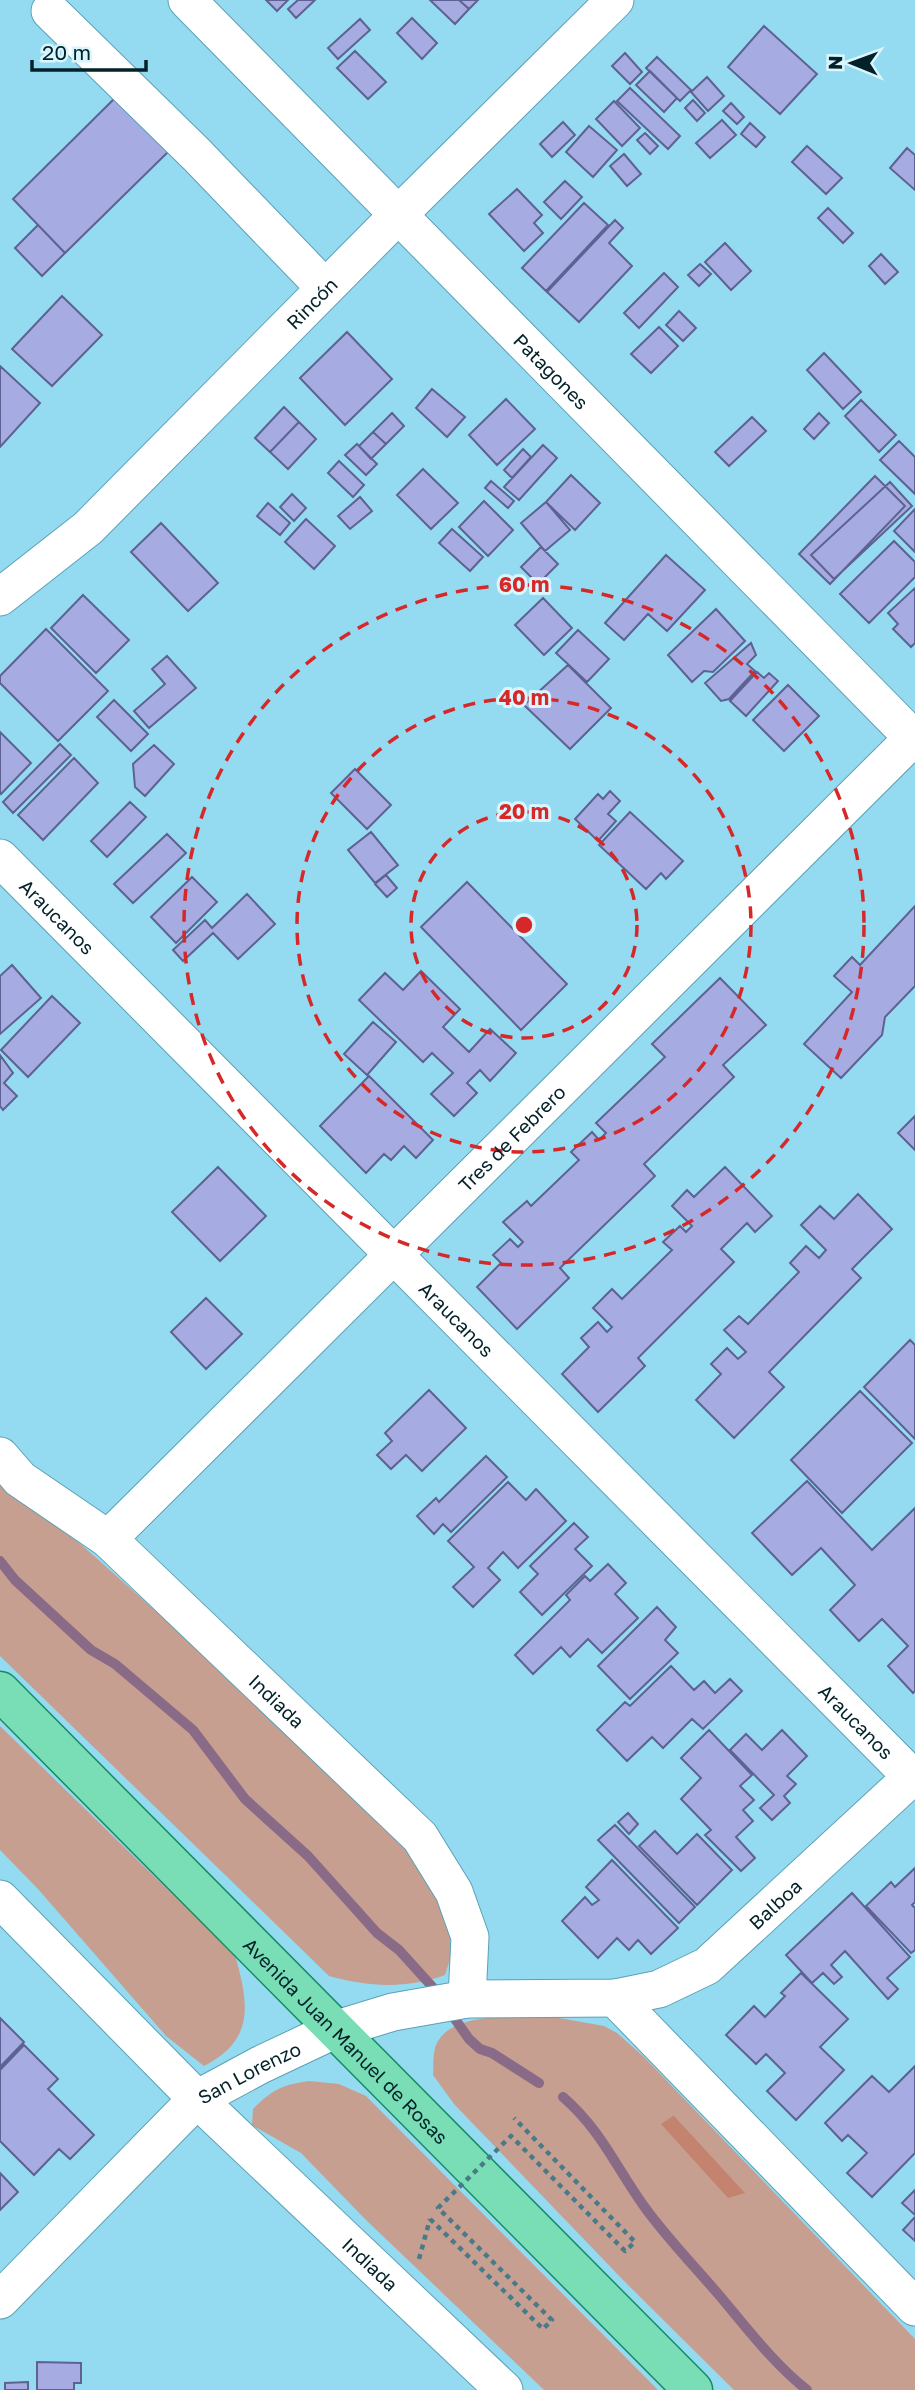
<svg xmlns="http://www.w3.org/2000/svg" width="915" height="2390" font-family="'Golos Text',sans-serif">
  <rect width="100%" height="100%" fill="#94dbf1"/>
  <path fill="#c69f91" d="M0,1478L84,1547L382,1813L443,1906L450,1933V1959L445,1975C407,1989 368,1987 329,1976L0,1656Z
    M0,1726L235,1955C249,2004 255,2040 204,2066L166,2036L38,1889L0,1850Z
    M554,2017L604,2026L617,2033L644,2057L915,2339V2390H734L625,2282L454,2104L433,2075C434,2065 432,2052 437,2043C453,2010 523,2017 554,2017Z
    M309,2081L339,2084L366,2096L658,2390H544L365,2219L301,2153L252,2125L253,2109C272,2090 281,2085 309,2081Z"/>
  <path fill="#c3836e" d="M673,2116H674L745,2193L728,2198L661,2124Z"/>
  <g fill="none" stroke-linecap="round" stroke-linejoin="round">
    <path stroke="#896b88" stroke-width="10" d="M0,1561L15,1580L91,1650L115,1664L193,1730L245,1799L308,1856L377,1933L399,1950L437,1992
      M448,2009L469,2039L480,2049L492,2053L539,2083
      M563,2097C603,2132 616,2168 646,2209C668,2239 695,2267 719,2295C747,2328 773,2363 807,2390"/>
  </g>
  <path fill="#a6ace1" stroke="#5d6292" stroke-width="2" d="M266,0H288L277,11Z
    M298,0H315L296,18L288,9Z
    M430,0H459L469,9L455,24Z
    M459,0H478L469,9Z
    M412,18L437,43L422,59L397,33Z
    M360,19L370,30L338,59L328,48Z
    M764,26L817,74L780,114L728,67Z
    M355,51L386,82L368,99L337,68Z
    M625,53L642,72L630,84L612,66Z
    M657,57L691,90L680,101L646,68Z
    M650,71L677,98L664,112L636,85Z
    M707,77L724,96L708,111L691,92Z
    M630,88L680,136L668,149L617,101Z
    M118,95L170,150L65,253L13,199Z
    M693,100L705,113L697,121L685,108Z
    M614,101L640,128L622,146L596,119Z
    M731,103L744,117L737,124L723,111Z
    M722,120L736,135L710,158L696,143Z
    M563,122L575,135L552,157L540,144Z
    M750,123L765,137L756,147L741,134Z
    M589,126L617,150L593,177L566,152Z
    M645,133L658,146L650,154L637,140Z
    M807,146L842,178L826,194L792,162Z
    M907,148L915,155V190L890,168Z
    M624,154L641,174L627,186L610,166Z
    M565,181L582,197L561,219L544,202Z
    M517,189L542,215L534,223L543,233L524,251L489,214Z
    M584,203L608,225L546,291L522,268Z
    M828,208L853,233L843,243L818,218Z
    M615,220L623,228L609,243L632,266L579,322L547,292Z
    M38,225L65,253L42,276L15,248Z
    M725,243L751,271L731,290L705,262Z
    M881,254L898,272L885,284L869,266Z
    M700,264L711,274L699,286L688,275Z
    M664,273L678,287L639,328L624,313Z
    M62,296L102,335L52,386L12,349Z
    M679,311L696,328L683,341L666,325Z
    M659,327L678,346L651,373L631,354Z
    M347,332L392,379L345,425L300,378Z
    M824,353L861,392L843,409L807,370Z
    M0,366L40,403L0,447Z
    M432,389L465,417L447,437L416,408Z
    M506,399L535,429L497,465L469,435Z
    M861,400L896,435L879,452L845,416Z
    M284,407L299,422L270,452L255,438Z
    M392,413L404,426L386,444L373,432Z
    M819,413L829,423L814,439L804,429Z
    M752,417L766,431L729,466L715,452Z
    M299,422L316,439L288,469L270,452Z
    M373,432L386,444L371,459L359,446Z
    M899,441L915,457V494L880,460Z
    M357,444L377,464L366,475L345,455Z
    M543,445L557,458L519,500L504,487Z
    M523,449L531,457L512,478L504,470Z
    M339,461L364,485L353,497L328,473Z
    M423,469L458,503L431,529L397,495Z
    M571,475L600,503L575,530L546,502Z
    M875,476L905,506L830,584L799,554Z
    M491,481L514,501L508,508L485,488Z
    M890,482L912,506L834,579L811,555Z
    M292,494L306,508L294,521L280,507Z
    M360,497L372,511L350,529L338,516Z
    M484,501L513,530L488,556L459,527Z
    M546,502L570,530L545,551L521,523Z
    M268,503L290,523L280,535L257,516Z
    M915,509V552L894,531Z
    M306,519L335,546L314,569L285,542Z
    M161,523L218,583L188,611L131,552Z
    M452,529L483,557L470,571L439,543Z
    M894,541L915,562V577L869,623L840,594Z
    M541,547L558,564L538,584L521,567Z
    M666,555L705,590L667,631L648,614L624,640L605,623Z
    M915,588V643L911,647L893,629L898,624L888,613Z
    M83,595L129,640L96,673L51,628Z
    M543,598L572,628L544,655L515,625Z
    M716,609L745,641L713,672L704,671L692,682L668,655Z
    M46,629L108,691L58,741L0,683V676Z
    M578,630L609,659L587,682L556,653Z
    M751,643L756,655L747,664L755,671L729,699L721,701L705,683Z
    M167,656L196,688L149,728L134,711L165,684L152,669Z
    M568,665L611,708L570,749L524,705Z
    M757,672L764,678L769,673L778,681L746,716L730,701Z
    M788,685L819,716L784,751L753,720Z
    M114,700L148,734L131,751L97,717Z
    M0,732L31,763L1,794L0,792Z
    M60,744L71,755L13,813L3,802Z
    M154,745L174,764L145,796L135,787L133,764Z
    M74,758L98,783L43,840L18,815Z
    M355,769L391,805L367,829L331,793Z
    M610,791L620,801L608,814L616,821L598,841L575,819L598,794L603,799Z
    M130,802L146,817L107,857L91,841Z
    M630,812L683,861L666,879L661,873L646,889L599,845Z
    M371,832L398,865L375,883L348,850Z
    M167,834L186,853L133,903L114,884Z
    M386,875L397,888L387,897L375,884Z
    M192,877L217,902L176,943L151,917Z
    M467,882L567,984L521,1030L421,927Z
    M247,894L275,924L238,959L213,933L183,961L173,950L205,920L212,928Z
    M915,906V986L885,1017L882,1035L841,1078L804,1044L852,992L834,976L852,957L860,965Z
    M12,965L41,998L0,1034V976Z
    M421,971L460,1009L443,1027L469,1052L490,1029L516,1053L490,1081L480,1070L467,1083L477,1093L454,1116L431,1094L453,1073L432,1053L423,1062L359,1000L385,973L403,990Z
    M720,978L766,1025L723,1065L734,1077L644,1164L655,1176L560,1268L569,1278L517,1329L477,1287L501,1263L493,1255L510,1239L518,1247L523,1242L503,1222L527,1201L531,1206L579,1160L571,1152L592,1132L599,1140L606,1133L596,1123L665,1057L652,1044Z
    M52,996L80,1023L28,1077L1,1050Z
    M373,1022L396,1042L367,1075L344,1054Z
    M0,1055L13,1073L4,1083L17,1096L3,1110L0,1106Z
    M369,1076L433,1140L416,1158L404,1146L391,1160L384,1154L366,1173L320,1126Z
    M915,1116V1150L898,1133Z
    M218,1167L266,1216L220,1261L172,1212Z
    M725,1167L772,1216L755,1232L747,1223L721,1249L734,1262L638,1358L645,1366L598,1412L562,1374L589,1347L581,1338L598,1322L607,1332L612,1327L593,1308L612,1289L622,1299L672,1250L663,1242L680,1226L686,1232L692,1226L672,1206L687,1190L694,1197Z
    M858,1194L892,1229L852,1269L861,1278L769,1372L784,1387L734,1438L696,1400L721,1374L711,1364L727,1348L738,1359L746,1352L724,1330L739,1316L748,1324L799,1272L790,1263L806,1246L819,1258L826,1250L801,1225L820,1206L834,1219Z
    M206,1298L242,1334L206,1369L171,1332Z
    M910,1340L915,1345V1439L864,1387Z
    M429,1390L466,1428L422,1471L406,1455L391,1469L377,1455L392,1441L385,1433Z
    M860,1391L912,1443L842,1513L791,1460Z
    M486,1456L507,1477L451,1532L443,1524L434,1534L417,1516L436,1498L439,1502Z
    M807,1481L872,1550L915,1508V1691L913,1693L888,1666L908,1646L882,1619L859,1641L830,1610L855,1585L821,1548L792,1575L752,1533Z
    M508,1482L526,1500L536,1489L566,1521L518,1568L503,1552L488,1568L500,1580L473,1607L453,1587L474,1567L448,1541Z
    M574,1523L588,1537L575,1549L592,1566L542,1615L520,1592L538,1574L530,1566Z
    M608,1564L626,1583L615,1594L638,1618L602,1653L588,1639L570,1657L561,1647L533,1674L515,1655L570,1600L566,1595L585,1576L590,1581Z
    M657,1607L676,1627L665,1640L678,1653L630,1699L598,1666Z
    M671,1666L694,1690L704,1681L715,1693L730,1679L742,1691L703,1729L692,1719L663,1748L652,1737L627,1761L597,1730L625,1702L630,1706Z
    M709,1730L752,1775L740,1786L754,1800L743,1810L753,1821L736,1837L755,1858L741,1871L705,1835L711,1830L681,1799L701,1778L681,1758Z
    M782,1730L807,1756L787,1776L796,1784L784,1796L790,1803L772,1820L760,1808L774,1795L730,1750L746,1734L762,1750Z
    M628,1813L638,1824L629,1834L618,1822Z
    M615,1825L695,1907L679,1923L598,1840Z
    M655,1831L677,1854L697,1834L732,1870L697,1905L639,1846Z
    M612,1860L678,1928L651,1954L638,1940L629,1950L617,1938L598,1958L562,1921L585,1897L592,1905L599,1900L586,1887Z
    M915,1868V1902L912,1905L915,1908V1950L911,1953L866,1906L891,1882L895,1887Z
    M852,1893L910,1957L887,1978L898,1989L888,1999L845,1951L831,1965L842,1977L834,1984L823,1973L812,1983L786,1955Z
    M801,1973L848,2019L820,2047L844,2070L796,2120L767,2091L785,2073L766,2054L756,2064L726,2035L754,2006L765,2017L785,1996L781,1993Z
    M0,2018L24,2042L0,2067Z
    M24,2045L58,2079L48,2089L94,2135L70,2159L59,2149L34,2175L0,2141V2070Z
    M915,2066V2153L872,2197L847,2173L867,2153L848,2135L842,2141L825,2123L872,2076L889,2092Z
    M0,2173L18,2192L0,2210Z
    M915,2190V2215L902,2203Z
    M915,2217V2241L903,2230Z
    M37,2362L81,2363V2383H74V2390H37Z
    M28,2382V2390H5V2383Z"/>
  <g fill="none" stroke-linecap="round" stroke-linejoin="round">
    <g stroke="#5ba1b6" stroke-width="39">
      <g id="minor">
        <path id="s1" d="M187,0L915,740"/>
        <path d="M50,11L197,155L325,288"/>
        <path id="s2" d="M0,597L88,528L398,215L615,0"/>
        <path id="s3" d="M0,858L915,1780"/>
        <path id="s4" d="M0,1456L20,1479L108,1539L420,1837L454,1892L470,1937L467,1999"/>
        <path id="s5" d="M108,1539L915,736"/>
        <path id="s6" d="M0,1899L197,2099L504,2390"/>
        <path d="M615,1998L915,2307"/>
        <path id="s7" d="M0,2300L197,2099L260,2065L334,2030L393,2012L467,1999L615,1998L659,1989L707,1966L915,1774"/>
      </g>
    </g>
    <g stroke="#158c64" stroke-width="41">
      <g id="major">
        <path id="s8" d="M0,1691L693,2390"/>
      </g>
    </g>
    <path stroke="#487a89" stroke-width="4.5" stroke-dasharray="5 5" stroke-linecap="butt" d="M419,2259L430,2219"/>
    <use href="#minor" stroke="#fff" stroke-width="37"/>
    <use href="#major" stroke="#79ddb5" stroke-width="38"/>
    <path stroke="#487a89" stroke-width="4.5" stroke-dasharray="5 5" stroke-linecap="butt" d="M430,2219L543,2329L552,2320L438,2208L511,2136L625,2251L635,2242L514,2118"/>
  </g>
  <g fill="none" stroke="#d62828" stroke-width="3.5" stroke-dasharray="12 9">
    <circle cx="524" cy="925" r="113"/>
    <circle cx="524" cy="925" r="227"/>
    <circle cx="524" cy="925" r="340"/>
  </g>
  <g text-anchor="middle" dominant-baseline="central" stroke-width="6" stroke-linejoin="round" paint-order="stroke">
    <g font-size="19" fill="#032129" stroke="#d9f5fd">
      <text stroke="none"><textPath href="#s2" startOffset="429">Rincón</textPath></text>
      <text stroke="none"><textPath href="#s1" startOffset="520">Patagones</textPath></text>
      <text stroke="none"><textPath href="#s3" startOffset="82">Araucanos</textPath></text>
      <text stroke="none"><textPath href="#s5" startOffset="569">Tres de Febrero</textPath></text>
      <text stroke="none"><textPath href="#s3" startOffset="649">Araucanos</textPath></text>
      <text stroke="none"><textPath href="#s4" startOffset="371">Indiada</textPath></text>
      <text stroke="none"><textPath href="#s3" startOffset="1216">Araucanos</textPath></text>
      <text stroke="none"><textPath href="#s7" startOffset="910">Balboa</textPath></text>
      <text stroke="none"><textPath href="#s8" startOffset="492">Avenida Juan Manuel de Rosas</textPath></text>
      <text stroke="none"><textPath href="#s7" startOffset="340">San Lorenzo</textPath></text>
      <text stroke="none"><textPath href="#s6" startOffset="520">Indiada</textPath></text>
    </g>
  </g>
  <circle cx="524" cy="925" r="10" fill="#d62828" stroke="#d9f5fd" stroke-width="3.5"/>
  <g font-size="21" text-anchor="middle" font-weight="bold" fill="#d62828" stroke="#d9f5fd" stroke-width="6" stroke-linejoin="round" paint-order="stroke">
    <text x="524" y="592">60 m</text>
    <text x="524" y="705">40 m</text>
    <text x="524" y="819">20 m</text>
  </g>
  <g transform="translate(852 63) rotate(271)" stroke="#d9f5fd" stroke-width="5" paint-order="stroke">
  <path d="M0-5L12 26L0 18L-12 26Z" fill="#032129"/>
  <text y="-10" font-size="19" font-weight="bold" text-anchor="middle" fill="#032129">N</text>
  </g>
  <path d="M32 60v10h114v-10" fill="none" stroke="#032129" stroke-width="3.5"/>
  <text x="42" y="60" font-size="21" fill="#032129" stroke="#d9f5fd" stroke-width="5" paint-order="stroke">20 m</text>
</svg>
